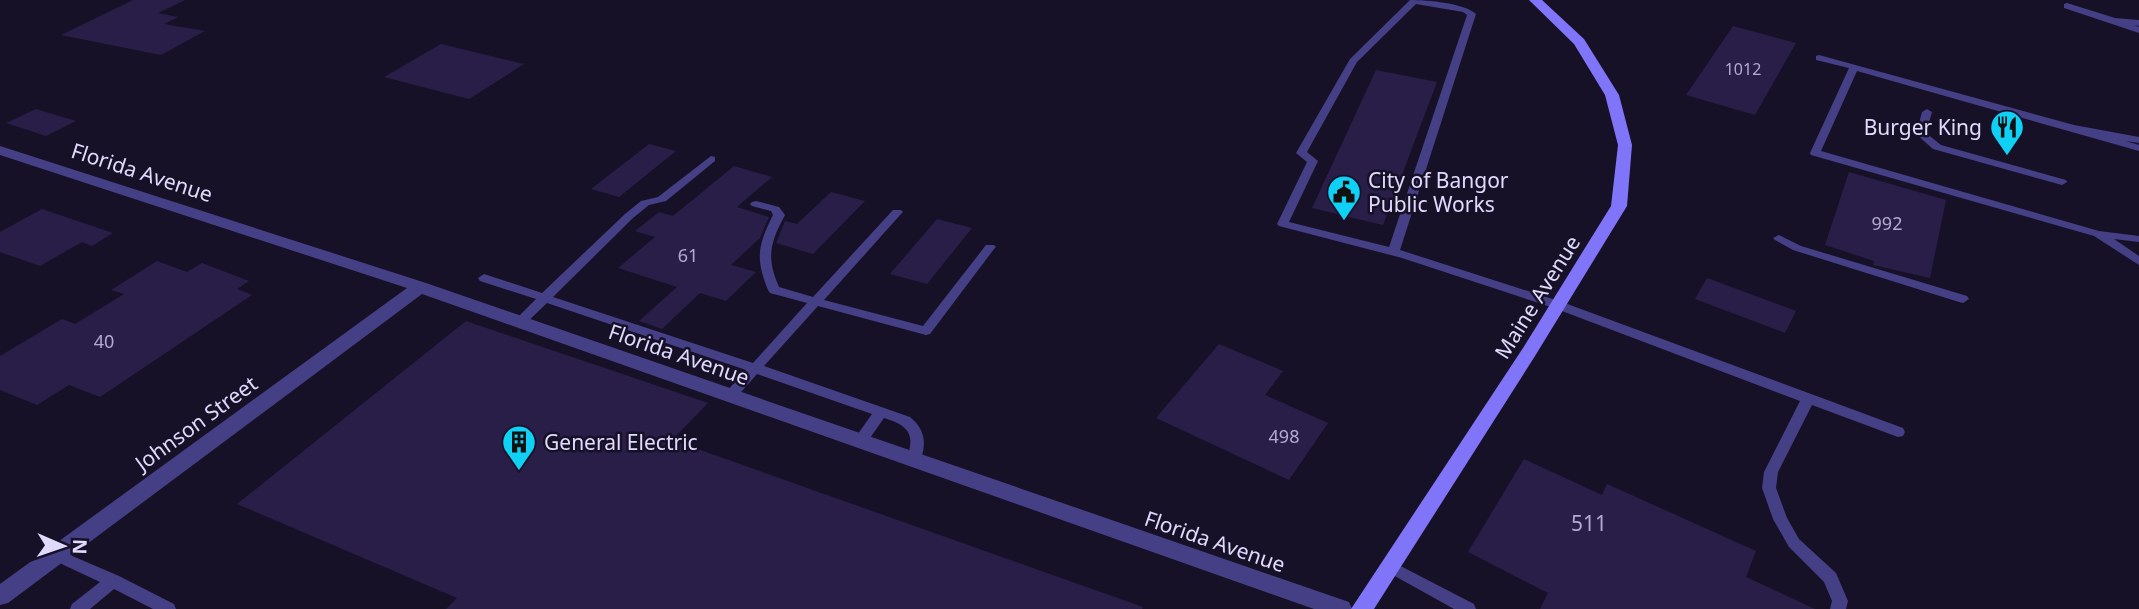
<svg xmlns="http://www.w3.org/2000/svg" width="2139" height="609" font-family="'Noto Sans',sans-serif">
  <rect width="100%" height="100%" fill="#171128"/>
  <path fill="#291e48" d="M133,0H185L158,13L178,17L164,24L205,31L161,55L61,35Z
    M1733,26L1796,43L1755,115L1686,95Z
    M441,44L524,64L469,99L384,77Z
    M1376,70L1437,82L1383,225L1312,208Z
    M36,109L76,121L46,136L6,123Z
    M649,144L676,151L619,197L591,189Z
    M734,166L772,177L737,207L769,217L760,238L731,265L756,272L726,301L700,293L662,329L639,321L677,287L618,268L655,237L635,231L659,212L673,216Z
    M1849,172L1946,200L1930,278L1873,265L1874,261L1825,245Z
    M831,192L865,201L813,254L776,243L785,221L797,224Z
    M42,209L113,233L92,246L82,242L40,266L0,252V232Z
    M937,219L972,228L927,284L890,274Z
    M157,261L187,272L202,263L249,281L237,289L252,295L100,397L69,385L37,405L0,390V356L62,319L75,324L124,294L111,290Z
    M1707,278L1796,311L1785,333L1695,299Z
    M466,321L708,403L672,440L1143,607L1142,609H446L457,598L237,504Z
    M1219,344L1283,371L1265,395L1328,423L1289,480L1156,418Z
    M1524,459L1602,495L1607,484L1756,551L1746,577L1815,609H1540L1548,593L1468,552Z"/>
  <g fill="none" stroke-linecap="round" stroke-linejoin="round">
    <path fill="#453f85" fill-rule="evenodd" d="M1410,0C1428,0 1464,3 1476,14L1400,250L1562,302L1903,428L1905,432L1903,436L1898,437L1812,405L1778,472L1776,488L1787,518L1799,539L1836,573L1848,601L1846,609H1830L1832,601L1824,582L1789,547L1773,519L1762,488L1764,472L1800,401L1554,308L1402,258L1279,226L1277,224L1307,162L1296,153L1350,59ZM1416,4L1463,12L1467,15L1389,247L1289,222L1318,161L1307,152L1357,62Z
      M2067,3L2115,18L2139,20V26L2134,25L2139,27V33L2064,8V4Z
      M1819,55L2074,125L2139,137V143L2125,141L2139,145V151L1857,71L1821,151L2099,231L2139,236V242L2114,239L2139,256V265L2094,236L1811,155L1810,153L1849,68L1816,60V56Z
      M1927,109L1932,112L1926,133L1941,145L2066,180L2067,182L2062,185L1933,149L1916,134L1922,112Z
      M711,156L715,157V161L666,201L649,205L633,218L553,297L753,363L807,303L770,293L768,290C755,258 758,245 773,215L771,211L752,206L750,204L752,202L756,201L779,207L785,215C770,243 766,257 779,287L813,297L893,210H901L903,212L901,214L824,300L923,326L986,245H994L996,247L994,249L930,334L926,335L818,306L764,366L910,417C926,430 927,445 919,464L914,465L909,464C907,457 909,453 910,446C913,428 899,423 884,418L865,445H855L853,441L872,414L757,374L735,399H725L723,396L725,393L746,370L547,303L524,325H516L514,322L516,319L536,299L480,281L478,278L484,274L542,293L625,214L641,201L658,197Z
      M1779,235L1801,246L1967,296L1969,299L1963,303L1959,302L1793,250L1775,240L1773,238Z
      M56,549L119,576L174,604L176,609H153L114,589L90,609H70L72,604L100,582L51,559L48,555L51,551Z
      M1389,560L1474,604L1476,609H1454L1384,570L1381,566L1384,562Z"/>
    <path fill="#453f85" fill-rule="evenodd" d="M0,146L426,283L1349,602L1352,609H1314L422,294L8,603L0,605V584L407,288L0,155Z"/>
    <path fill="#8075f9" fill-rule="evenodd" d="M1529,0H1542L1584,39L1619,95L1632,145L1627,206L1535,356L1374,609H1351L1523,348L1611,206L1618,145L1605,95L1574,44Z"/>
  </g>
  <defs>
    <g id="restaurant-pin" transform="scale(1.75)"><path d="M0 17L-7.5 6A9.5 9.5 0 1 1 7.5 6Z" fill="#0fd0f5" stroke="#171128"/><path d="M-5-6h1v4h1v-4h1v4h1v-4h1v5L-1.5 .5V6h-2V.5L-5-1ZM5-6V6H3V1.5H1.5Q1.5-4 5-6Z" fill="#111"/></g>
    <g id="civic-pin" transform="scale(1.75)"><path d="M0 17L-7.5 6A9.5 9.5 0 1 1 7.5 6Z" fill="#0fd0f5" stroke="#171128"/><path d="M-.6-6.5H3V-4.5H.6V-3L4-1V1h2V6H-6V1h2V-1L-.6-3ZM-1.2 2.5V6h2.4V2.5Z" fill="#111"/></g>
    <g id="building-pin" transform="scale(1.75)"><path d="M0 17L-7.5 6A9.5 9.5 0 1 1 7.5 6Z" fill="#0fd0f5" stroke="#171128"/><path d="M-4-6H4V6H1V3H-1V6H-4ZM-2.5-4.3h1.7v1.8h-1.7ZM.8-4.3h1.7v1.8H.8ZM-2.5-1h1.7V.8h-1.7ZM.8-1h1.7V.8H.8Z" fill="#111"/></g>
  </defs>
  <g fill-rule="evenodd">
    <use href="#restaurant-pin" x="2007" y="127"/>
    <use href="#civic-pin" x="1344" y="192"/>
    <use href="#building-pin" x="519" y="442"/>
  </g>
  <g text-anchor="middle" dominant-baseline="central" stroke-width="5" stroke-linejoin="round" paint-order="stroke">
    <g font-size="16" fill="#b2abd0">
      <text x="1743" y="69">1012</text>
    </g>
    <g font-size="18" fill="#b2abd0">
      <text x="1887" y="223">992</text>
      <text x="688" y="255">61</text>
      <text x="104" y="341">40</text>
      <text x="1284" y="436">498</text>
    </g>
    <g font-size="21" fill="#e0dafd" stroke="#171128" text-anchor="start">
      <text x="1982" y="127" text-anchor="end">Burger King</text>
      <text x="1368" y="180">City of Bangor<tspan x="1368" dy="24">Public Works</tspan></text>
      <text x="544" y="442">General Electric</text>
    </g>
    <g font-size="21" fill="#e0dafd" stroke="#171128">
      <text transform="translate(142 172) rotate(18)">Florida Avenue</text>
      <text transform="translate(1537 297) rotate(-58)">Maine Avenue</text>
      <text transform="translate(679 354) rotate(19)">Florida Avenue</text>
      <text transform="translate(196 423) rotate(-36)">Johnson Street</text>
      <text transform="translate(1215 541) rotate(19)">Florida Avenue</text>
    </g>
    <g font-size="21" fill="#b2abd0">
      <text x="1589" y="523">511</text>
    </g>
  </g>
  <g transform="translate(63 546) rotate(92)" stroke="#171128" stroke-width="5" paint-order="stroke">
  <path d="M0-5L12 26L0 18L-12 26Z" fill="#e0dafd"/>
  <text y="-10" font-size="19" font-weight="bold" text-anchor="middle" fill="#e0dafd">N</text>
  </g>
</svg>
